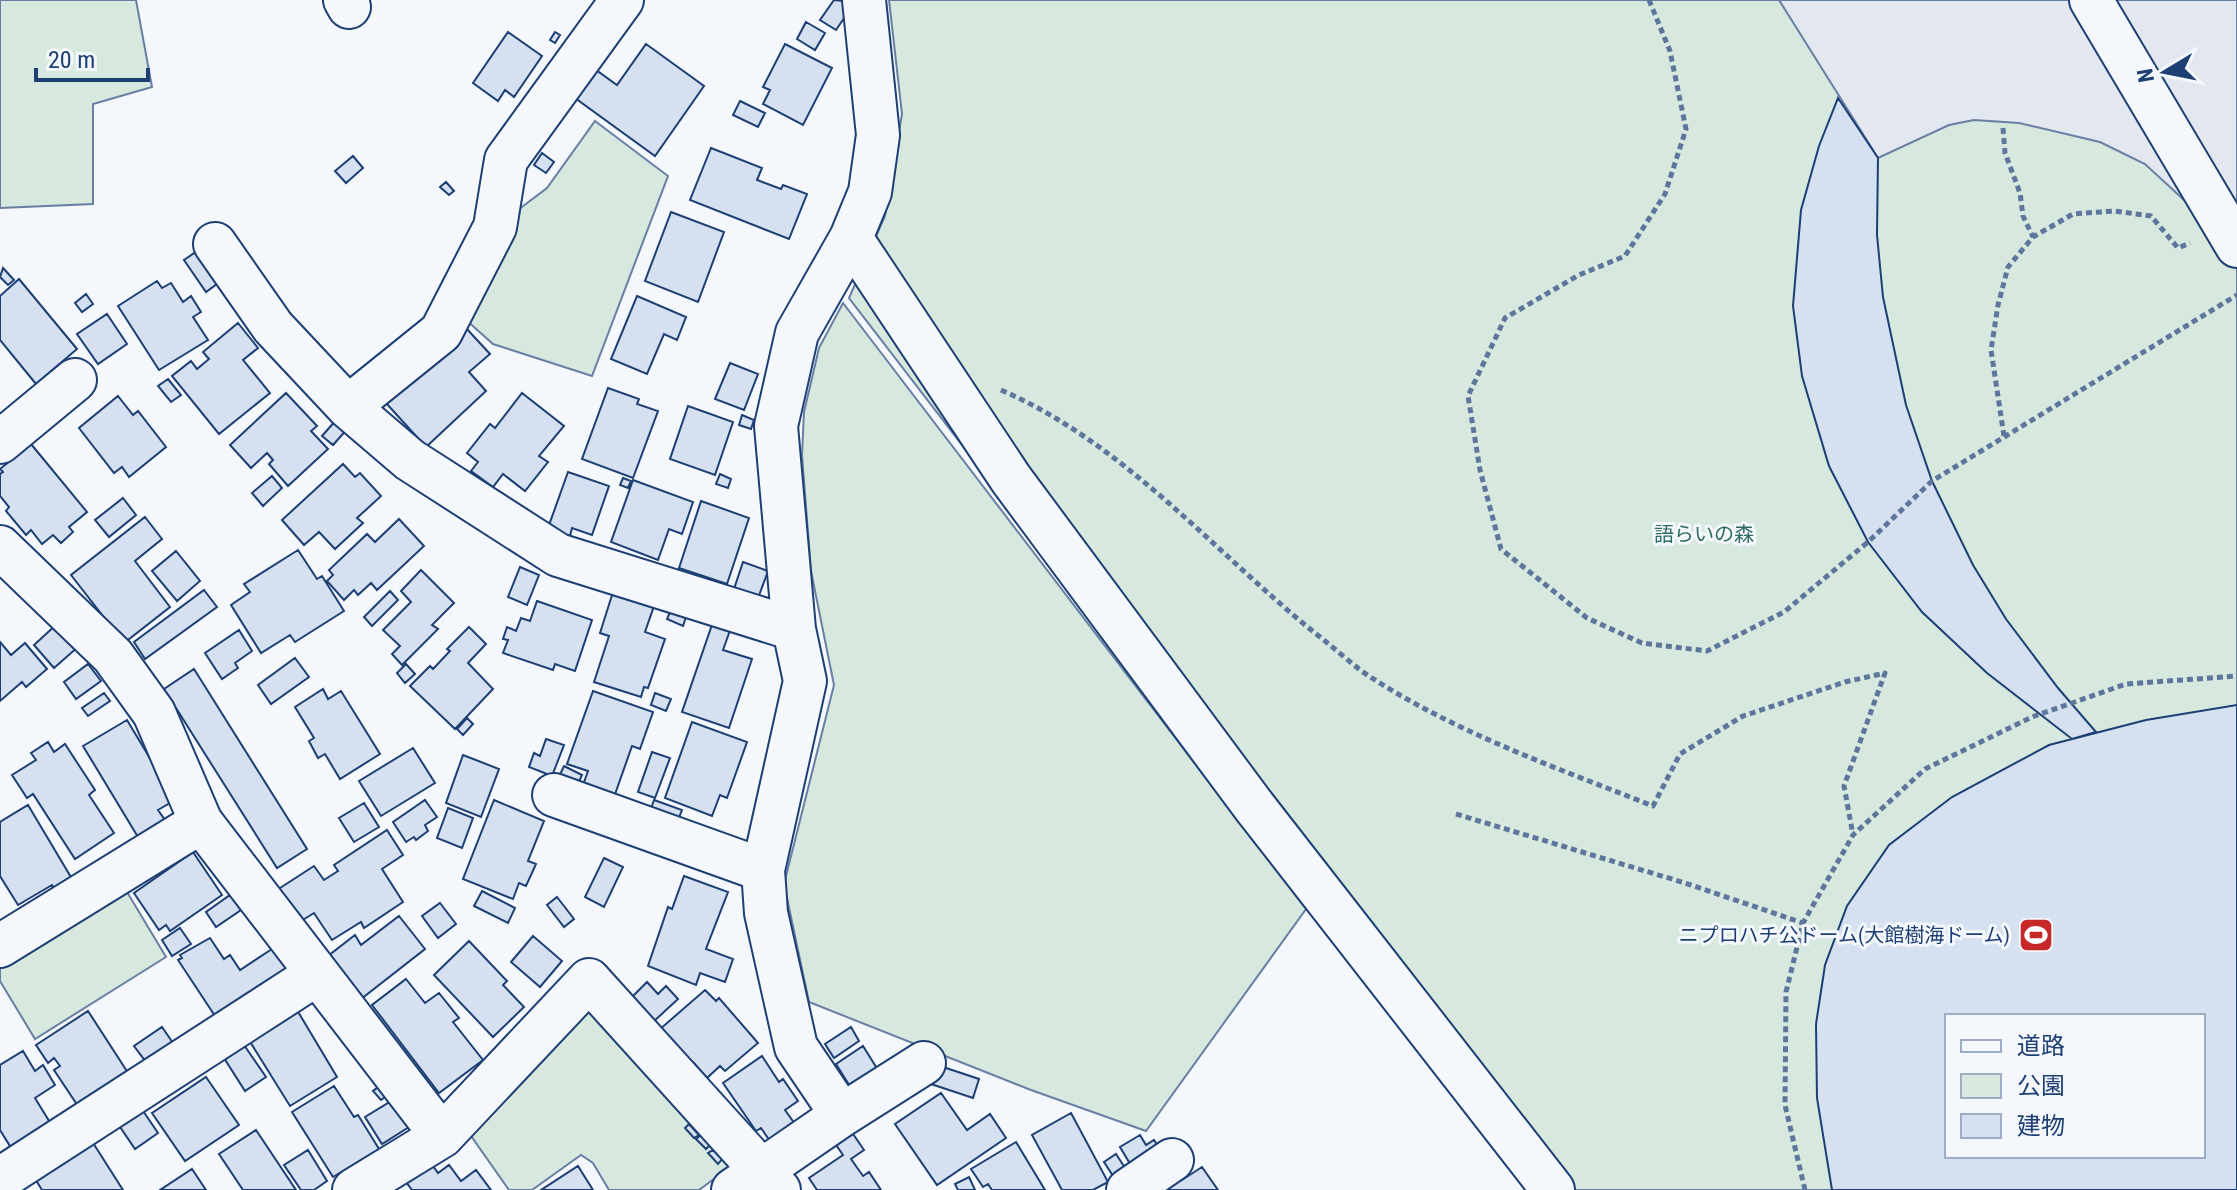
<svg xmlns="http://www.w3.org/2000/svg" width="2237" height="1190" font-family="'Roboto Condensed','Noto Sans JP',sans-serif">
  <rect width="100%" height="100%" fill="#f4f7fb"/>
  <path fill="#d7e8df" stroke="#687fa3" stroke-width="2" fill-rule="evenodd" d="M0,0H136L152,87L93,104V204L0,208Z
    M889,0H2237V1190H1535L849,298L885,216L902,114ZM1947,1016H2203V1156H1947Z
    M595,121L668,176L592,376L493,344L465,319L510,216L547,188Z
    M843,303L1306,909L1146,1131L1031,1090L809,1002L784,884L834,685L811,571L802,455L804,412L819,348Z
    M124,887L166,957L35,1039L0,981V962Z
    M578,1012H600L730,1167L699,1190H609L593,1163L581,1155L532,1190H509L469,1133Z"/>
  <path fill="#e3e8f0" stroke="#687fa3" stroke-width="2" d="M1779,0H2078L2193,195L2184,200L2145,164L2100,142L2019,123L1974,120L1949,125L1878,158Z
    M2114,0H2237V203Z"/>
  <path fill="#d5e0f0" stroke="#1d3f73" stroke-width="2" fill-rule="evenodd" d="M834,0L855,2L836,30L820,20Z
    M806,22L825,33L815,50L797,39Z
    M508,32L542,56L514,97L505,90L498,101L473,83Z
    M555,32L560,35L555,43L550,40Z
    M646,44L704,86L655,156L575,98L596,70L617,85Z
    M785,44L832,68L803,125L763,104L770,90L763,87Z
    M1838,98L1878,158L1877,235L1883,297L1906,405L1932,481L1973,565L2006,619L2058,688L2096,732L2072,739L1987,673L1922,612L1868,542L1829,466L1802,376L1793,306L1801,210L1819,146Z
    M740,101L765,113L758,127L733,115Z
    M711,148L762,168L757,180L781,189L783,185L807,194L789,239L690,200Z
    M542,153L554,162L546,173L534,165Z
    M353,156L363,168L346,183L335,171Z
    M446,182L454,191L449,195L440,187Z
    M671,212L724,232L698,302L645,281Z
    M203,247L225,278L206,292L184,260Z
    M3,268L14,280L8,285L0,277Z
    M19,279L77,349L36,384L0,340V296Z
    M157,281L162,288L171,283L183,302L191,296L201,312L193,317L208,340L159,370L118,306Z
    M86,294L93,304L82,312L75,303Z
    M637,296L686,317L677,340L664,334L647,374L611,359Z
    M107,314L127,344L98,364L77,334Z
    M238,323L258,348L243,360L270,393L219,434L172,376L191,361L197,369L209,359L203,352Z
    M466,328L490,354L469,372L486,391L426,447L386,403Z
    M730,363L758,374L744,410L715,399Z
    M168,379L181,395L171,402L158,386Z
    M608,388L639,399L637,404L658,411L633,478L582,459Z
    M286,393L317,426L311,431L328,449L288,486L269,464L273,460L267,453L251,468L230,445Z
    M522,393L564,426L539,456L548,462L525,491L503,474L493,487L471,471L478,462L467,453L490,424L495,428Z
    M118,396L133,415L138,411L166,447L129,477L122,467L114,473L79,428Z
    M688,406L733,422L715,475L670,459Z
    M742,415L754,420L751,429L739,425Z
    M337,419L348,428L333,445L322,436Z
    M31,444L87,512L69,527L73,532L61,543L53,535L42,544L31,530L26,535L6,511L9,507L0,496V474L3,472L0,469Z
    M343,464L355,477L360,473L381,496L357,518L363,523L335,549L319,532L304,545L282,520Z
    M568,472L609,486L592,535L572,528L570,536L548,528Z
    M720,474L731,479L728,488L716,484Z
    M272,476L282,488L263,506L252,493Z
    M623,478L631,481L628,488L620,485Z
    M633,480L693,502L682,534L669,529L658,560L611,542Z
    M123,498L136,515L109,537L95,520Z
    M701,501L749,518L727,584L679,568Z
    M145,517L162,539L135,561L170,607L124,643L71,575Z
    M399,519L424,546L377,590L371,583L358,595L354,590L344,600L327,581L333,575L329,570L367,534L375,542Z
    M298,550L317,579L322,576L344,611L295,642L290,635L261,653L231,605L250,592L244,584Z
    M176,551L200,581L177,601L152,571Z
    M743,562L768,571L757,601L733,592Z
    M520,567L539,575L527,605L508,597Z
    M421,570L454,603L432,625L438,629L402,665L392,654L400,646L383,630L411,602L401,591Z
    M204,590L217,607L145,659L134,642Z
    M390,591L398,600L372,626L364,617Z
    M613,592L654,606L645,632L665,639L648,688L644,687L641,697L594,682L609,636L600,633Z
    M537,601L592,620L575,671L555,664L553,670L503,653L508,640L503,639L507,627L516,631L521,618L530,621Z
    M671,610L686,617L683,626L667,619Z
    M715,616L733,622L723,650L752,659L729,728L682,712Z
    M58,623L79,646L54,668L34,645Z
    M469,627L486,644L468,663L493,689L455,729L410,686L430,666L433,669L450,651L447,649Z
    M239,630L252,651L235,663L238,668L222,679L205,653Z
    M0,642L11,655L25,643L47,669L26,687L22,682L0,701Z
    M295,658L309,677L271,704L258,685Z
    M88,664L101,681L76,699L64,682Z
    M406,664L415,674L405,683L397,673Z
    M194,669L307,849L277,868L164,689Z
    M323,689L328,699L341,691L380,754L340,779L325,754L318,758L309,741L314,738L295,707Z
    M593,691L653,712L640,749L632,746L613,800L582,788L588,771L567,764Z
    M104,693L110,701L88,716L82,708Z
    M655,693L671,699L666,711L651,705Z
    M2237,705V1190H1832L1817,1098L1816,1024L1825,965L1847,906L1889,845L1952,797L2049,745L2146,720ZM1947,1016H2203V1156H1947Z
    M467,718L473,724L463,735L457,729Z
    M127,720L175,800L158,810L165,820L138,837L83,746Z
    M692,722L747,742L727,798L720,795L712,816L665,798Z
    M546,739L564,745L552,776L529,767L534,753L540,756Z
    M48,742L54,752L65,744L95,790L89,795L114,833L75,859L33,794L27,798L12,775L36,760L31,753Z
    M413,748L435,783L381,816L359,781Z
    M652,752L670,758L655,798L638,792Z
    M463,755L499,769L481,817L446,803Z
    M564,766L582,775L574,793L555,785Z
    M425,800L437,817L425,825L428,831L416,840L414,837L406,842L393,822Z
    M494,800L544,821L528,861L536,864L526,886L519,883L513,899L463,879Z
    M654,800L682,810L676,825L649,814Z
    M364,803L379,827L354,842L339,818Z
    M28,805L75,884L58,894L52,885L18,905L0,876V822Z
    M448,808L473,818L462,848L437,838Z
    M387,830L403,855L382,869L403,902L364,928L361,922L332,940L314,913L298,923L277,890L314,866L324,880L338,871L334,865Z
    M193,852L222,895L170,931L166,925L159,930L134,893Z
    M604,858L623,867L604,907L585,897Z
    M684,876L728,892L706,949L733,959L725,982L700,973L696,985L648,966L668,907L672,909Z
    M482,891L515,908L508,923L474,906Z
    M230,895L241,910L216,927L206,912Z
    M557,897L574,919L564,927L547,905Z
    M440,903L456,924L438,938L422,916Z
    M399,916L425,949L361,999L328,956L355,935L361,945Z
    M180,928L191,944L172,956L162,940Z
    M533,936L562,961L540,987L511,962Z
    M210,938L224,959L230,955L240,970L275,947L295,976L221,1025L178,960L182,958L180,955Z
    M469,941L507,981L503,985L524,1007L493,1037L434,975Z
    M406,979L425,1003L439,993L459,1018L453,1022L483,1060L439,1093L372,1005Z
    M647,982L658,994L666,986L678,999L652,1023L630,999Z
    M705,990L716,1001L719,998L758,1043L725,1071L720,1066L707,1078L694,1063L691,1067L659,1030Z
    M297,1010L337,1077L290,1106L249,1040Z
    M88,1011L132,1079L82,1112L54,1070L60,1066L54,1058L48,1063L36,1045Z
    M162,1027L173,1043L146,1062L134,1046Z
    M851,1027L859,1041L834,1058L825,1044Z
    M244,1045L266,1077L245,1091L224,1058Z
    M863,1046L878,1070L851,1088L836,1064Z
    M23,1051L35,1071L43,1065L55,1085L35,1098L54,1129L15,1154L0,1130V1065Z
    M762,1056L779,1082L783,1079L798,1101L785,1110L795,1124L770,1141L761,1128L756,1131L723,1083Z
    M937,1065L979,1079L973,1098L931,1084Z
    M206,1077L239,1125L185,1161L152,1113Z
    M381,1085L388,1095L381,1100L373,1091Z
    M334,1086L354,1117L358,1115L379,1149L333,1177L292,1112Z
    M941,1093L967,1130L990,1114L1006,1138L937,1185L895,1124Z
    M393,1100L409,1127L382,1144L365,1117Z
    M139,1105L158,1133L135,1149L116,1121Z
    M1071,1113L1108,1182L1093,1190H1062L1032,1135Z
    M689,1124L699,1135L694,1138L685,1128Z
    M256,1130L296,1190H243L219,1154Z
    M851,1131L864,1150L851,1159L863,1176L869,1172L881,1190H817L809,1178L843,1155L834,1142Z
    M88,1135L123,1190H42L31,1172Z
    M701,1135L710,1145L706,1149L696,1139Z
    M1140,1135L1146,1145L1154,1140L1163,1155L1135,1172L1120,1147Z
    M1016,1142L1045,1190H992L988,1184L983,1187L971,1169Z
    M308,1150L327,1181L314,1190H301L284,1165Z
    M713,1150L722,1159L718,1164L708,1153Z
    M1116,1154L1129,1174L1117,1182L1104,1162Z
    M428,1159L438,1173L449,1165L461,1181L476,1170L491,1190H412L403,1178Z
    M578,1166L593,1190H541Z
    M1202,1167L1218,1190H1160L1177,1173L1182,1180Z
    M192,1169L206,1190H160Z
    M969,1177L975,1190H958L955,1184Z"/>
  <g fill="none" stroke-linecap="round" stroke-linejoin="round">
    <g stroke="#1d3f73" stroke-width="46">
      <path id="minor" d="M345,0L349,7
        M2091,0L2237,246
        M851,238L1011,479L1253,805L1553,1190
        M215,244L273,327L348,407L410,460L558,555L794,629
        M348,407L441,332L495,227L506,160L622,0
        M0,442L75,380
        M0,547L113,656L154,713L201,822L442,1136
        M554,795L763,870
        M0,946L201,822
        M842,1115L924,1063
        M3,1177L317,974
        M354,1190L442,1136L589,980L779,1190
        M733,1190L842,1115L796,1047L766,913L763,870L805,681L794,629L776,426L797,333L851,238L870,192L878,135L864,0
        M1128,1190L1172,1160"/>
    </g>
    <path stroke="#5e769c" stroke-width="5" stroke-dasharray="6 4" stroke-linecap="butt" d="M1649,0L1670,51L1686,129L1665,194L1625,256L1579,275L1505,318L1468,396L1480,470L1501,549L1587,618L1642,643L1707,651L1784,612L1868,542L1932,481L2237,295
      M2003,128L2005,153L2020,193L2023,216L2033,237
      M1001,390C1128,445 1218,557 1325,641C1340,653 1356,668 1372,678C1459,734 1557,768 1653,806L1680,754L1743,716L1845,682L1885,673L1844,786L1853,835
      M2004,436L1991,350L1998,305L2008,267L2033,237L2073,214L2114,211L2151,216L2178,248L2190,243
      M1456,814L1685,883L1803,923
      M1805,1190L1785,1105L1786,992L1803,923L1853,835L1925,769L2032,717L2126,684L2237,676"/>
    <use href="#minor" stroke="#f4f7fb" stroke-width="42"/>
  </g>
  <defs>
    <g id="stadium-square" transform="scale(1.8)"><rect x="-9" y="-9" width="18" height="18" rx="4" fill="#c62828" stroke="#f4f7fb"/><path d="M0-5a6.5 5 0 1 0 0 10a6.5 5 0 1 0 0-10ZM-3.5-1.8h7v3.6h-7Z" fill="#fff"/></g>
  </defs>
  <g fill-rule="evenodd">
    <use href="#stadium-square" x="2036" y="935"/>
  </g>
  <g text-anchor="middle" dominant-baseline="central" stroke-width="6" stroke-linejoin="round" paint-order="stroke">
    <g font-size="20" fill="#2c6c60" stroke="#f4f7fb">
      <text x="1704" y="534">語らいの森</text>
    </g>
    <g font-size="20" fill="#1d3f73" stroke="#f4f7fb" text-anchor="end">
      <text x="2010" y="935">ニプロハチ公ドーム(大館樹海ドーム)</text>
    </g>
  </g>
  <rect x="1945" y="1014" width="260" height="144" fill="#f4f7fb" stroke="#9eadc5" stroke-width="2"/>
  <rect x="1961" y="1040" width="40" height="12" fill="#f4f7fb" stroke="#9eadc5" stroke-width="2"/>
  <text x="2017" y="1054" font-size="24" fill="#1d3f73">道路</text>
  <rect x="1961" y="1074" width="40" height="24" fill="#d7e8df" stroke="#9eadc5" stroke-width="2"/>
  <text x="2017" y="1094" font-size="24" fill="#1d3f73">公園</text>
  <rect x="1961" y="1114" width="40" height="24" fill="#d5e0f0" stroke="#9eadc5" stroke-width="2"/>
  <text x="2017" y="1134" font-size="24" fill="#1d3f73">建物</text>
  <g transform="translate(2165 72) rotate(260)" stroke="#f4f7fb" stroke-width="6" paint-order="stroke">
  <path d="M0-6L14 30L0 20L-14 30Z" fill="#1d3f73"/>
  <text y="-12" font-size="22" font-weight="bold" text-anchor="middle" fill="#1d3f73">N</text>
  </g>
  <path d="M36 68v12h112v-12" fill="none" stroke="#1d3f73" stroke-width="4"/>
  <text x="48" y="68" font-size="24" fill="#1d3f73" stroke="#f4f7fb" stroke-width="6" paint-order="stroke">20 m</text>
</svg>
